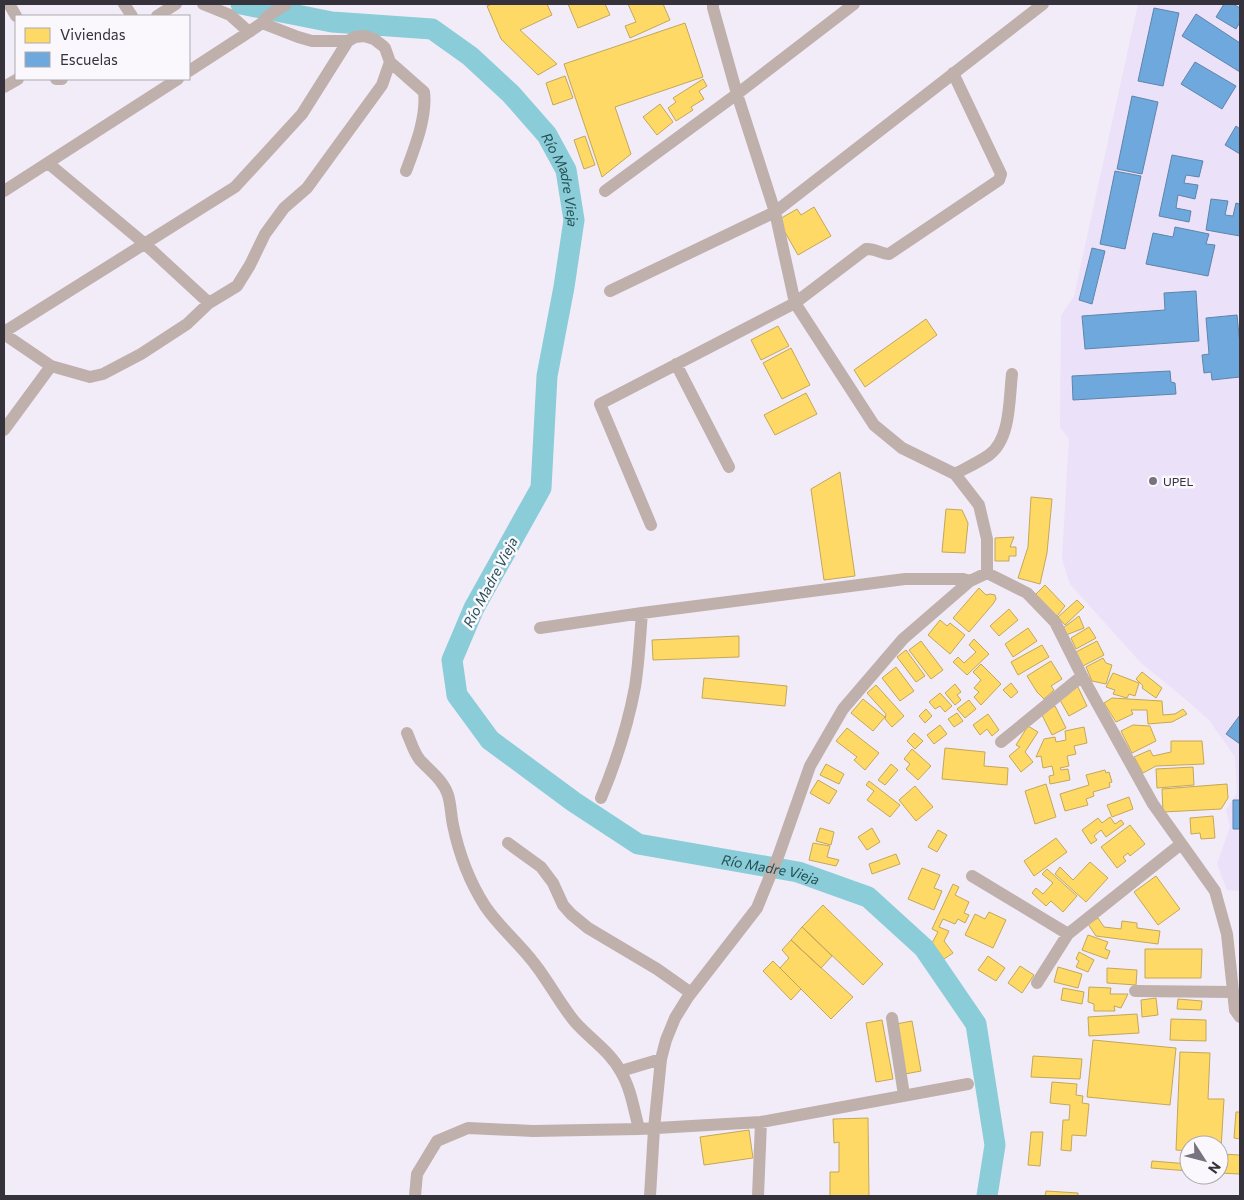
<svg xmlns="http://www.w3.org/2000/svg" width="1244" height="1200" font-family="Commissioner,sans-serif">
  <rect width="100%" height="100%" fill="#f2ecf9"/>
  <path fill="#ebe1f8" d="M1138,4H1240V891L1227,890L1217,864L1230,827L1226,810L1237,793L1235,757L1209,720L1183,697L1141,663L1070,584L1062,559L1069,439L1060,427L1061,316L1074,296Z"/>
  <path fill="#ffd966" stroke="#c3a759" d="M492,4H547L552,15L520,30L557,64L538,75L501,39L487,6Z
    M568,4H605L610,15L578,28Z
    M628,4H663L670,20L630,38L625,26L636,22Z
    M685,23L703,77L615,107L631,154L602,177L564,64Z
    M565,76L573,98L553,105L546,83Z
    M703,79L707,86L699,91L704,99L691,107L693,110L676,121L668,108L676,102L673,98Z
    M660,104L673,122L657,135L643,117Z
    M585,136L595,165L584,169L574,140Z
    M814,207L831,236L798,255L778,220L797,209L801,215Z
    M926,319L937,335L865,387L854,370Z
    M778,326L789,346L761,360L751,340Z
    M791,348L810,385L782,399L763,363Z
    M806,393L817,414L775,435L764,415Z
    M840,472L855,576L824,580L811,489Z
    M1031,497L1052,499L1047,553L1040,584L1018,578L1028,547Z
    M946,509L962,510L968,523L965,553L942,552Z
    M1014,537L1010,547H1016V556H1009V561H995V538Z
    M1045,585L1065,606L1057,616L1035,595Z
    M979,588L986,595L990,594L995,595L996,599L993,604L969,632L953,618Z
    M1077,600L1084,607L1065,625L1058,617Z
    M1009,609L1018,620L999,636L990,626Z
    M1079,616L1084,628L1066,635L1063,628Z
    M940,620L947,626L950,623L965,635L950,654L928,635Z
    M1089,627L1096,638L1076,649L1071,638Z
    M1028,628L1037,641L1013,657L1005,644Z
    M739,636V657L653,660L652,640Z
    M974,639L989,654L967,675L953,662L958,657L964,663L976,652L969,645Z
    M921,641L943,670L931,679L909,650Z
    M1097,641L1104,655L1083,666L1076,652Z
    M1042,645L1049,657L1018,675L1011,662Z
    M906,650L925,676L916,682L897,657Z
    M1103,658L1106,663L1112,665L1106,684L1092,681L1086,667Z
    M1051,661L1062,679L1051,686L1054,690L1044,699L1037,692L1027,676Z
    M981,664L1001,684L981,705L974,697L979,692L974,688L981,680L973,672Z
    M896,667L914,691L900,701L882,678Z
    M1142,672L1162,688L1156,698L1142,688L1143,686L1136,679Z
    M1113,673L1139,683L1135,696L1129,694L1127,698L1113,694L1115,690L1106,687Z
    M704,678L787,686L785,706L702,698Z
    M1011,683L1018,692L1011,698L1003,690Z
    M955,684L961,692L957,695L961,700L955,705L945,693Z
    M876,685L904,716L892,727L885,719L886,714L867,693Z
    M1077,685L1087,706L1069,716L1060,700Z
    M940,693L952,706L945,712L940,706L935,709L929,702Z
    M1112,698L1162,701L1163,715L1175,714L1183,709L1187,714L1172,722L1148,724L1147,710H1131L1133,714L1116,722L1104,703Z
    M863,699L885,717L873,731L851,713Z
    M969,700L976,709L965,718L957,709Z
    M1055,706L1066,728L1052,735L1041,713Z
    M926,709L932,716L925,723L919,716Z
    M957,713L963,721L954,727L948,719Z
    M988,714L999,730L992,736L987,729L980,735L973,725Z
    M940,725L947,734L934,744L927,735Z
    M1133,725L1150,726L1156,741L1132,753L1121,731Z
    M1028,726L1038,732L1025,752L1033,762L1021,772L1009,756L1020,747L1016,745Z
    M1084,727L1087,743L1074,746L1076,754L1067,756L1069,766L1060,768L1061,770L1068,769L1070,780L1050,784L1049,776L1054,775L1052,766L1043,768L1041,756L1036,757L1044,739L1055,737L1056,742L1066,740L1065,731Z
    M847,728L879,753L865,770L854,760L857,757L836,741Z
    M914,733L923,741L915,749L907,741Z
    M1171,741H1202L1204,764L1156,766L1143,773L1134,757L1150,750L1153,756L1171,752Z
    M945,748L985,752L984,766L1008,768L1007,785L942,779Z
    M912,749L931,766L918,780L906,769L910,764L904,759Z
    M826,764L844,774L839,784L820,775Z
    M891,764L898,770L885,785L878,780Z
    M1193,767L1194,785L1157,788L1156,769Z
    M1105,770L1106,773L1109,772L1112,782L1109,783L1110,787L1093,792L1094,796L1086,799L1088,805L1065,811L1060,794L1089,785L1086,775Z
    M818,780L837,791L829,804L810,793Z
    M869,781L900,805L890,817L867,800L874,791L866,785Z
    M1046,784L1056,817L1035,824L1025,791Z
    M1227,784L1228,798L1221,809L1163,812L1162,789Z
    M915,786L933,807L916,821L899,800Z
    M1129,797L1133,809L1112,817L1107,805Z
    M1213,816L1215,838L1201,839L1200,833L1191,834L1190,818Z
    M1110,817L1115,824L1121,820L1124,824L1106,837L1101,830L1094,836L1097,840L1091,844L1082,830L1098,818L1102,823Z
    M1130,825L1145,844L1130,856L1128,853L1123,857L1126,861L1117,868L1101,847Z
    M820,828L834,832L831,845L816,841Z
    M872,828L880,842L867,850L858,837Z
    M938,830L947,835L937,852L928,847Z
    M1056,838L1067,852L1034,876L1024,861Z
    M813,843L830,846L827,857L839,860L836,866L809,860Z
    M896,854L900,864L872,874L869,864Z
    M1090,862L1108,878L1086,902L1055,874L1060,867L1073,880Z
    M922,868L940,875L934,888L942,891L934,910L908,899Z
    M1047,869L1077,896L1063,912L1051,901L1046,906L1032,893L1036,888L1043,894L1053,883L1042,874Z
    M1156,876L1180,909L1158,925L1134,892Z
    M953,884L959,887L955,895L969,902L964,913L969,915L965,923L958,919L955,924L943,919L939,927L949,931L944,941L953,953L944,959L932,943L938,932L932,929Z
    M823,905L883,964L863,985L802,927Z
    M989,912L1006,920L993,948L965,935L975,914L985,919Z
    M1098,918L1104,927L1121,929L1122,921L1137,923V928L1160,931L1158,944L1096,936L1088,924Z
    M802,927L832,956L821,968L791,940Z
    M1088,935L1108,942L1105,949L1110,951L1107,959L1082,950Z
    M791,940L853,997L831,1019L780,968L789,958L782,950Z
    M1145,949H1202L1201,978H1145Z
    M1079,952L1094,960L1088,972L1076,967L1079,961L1076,959Z
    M988,956L1005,968L996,981L978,970Z
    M773,961L801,989L791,1000L763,971Z
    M1020,966L1034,975L1022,993L1008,983Z
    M1058,967L1082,974L1078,988L1054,982Z
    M1107,968L1137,970L1136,985L1107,983Z
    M1089,987L1111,988L1110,994H1128L1121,1008L1114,1006L1115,1011H1094V1004L1088,1002Z
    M1063,988L1084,992L1082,1004L1061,1000Z
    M1156,998L1158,1015L1142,1017L1141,1000Z
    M1178,999L1202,1001L1201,1010L1177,1009Z
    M1137,1014L1139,1033L1089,1036L1088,1017Z
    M1171,1019L1206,1020V1041L1170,1040Z
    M882,1020L893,1079L876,1082L866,1023Z
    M912,1021L921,1071L905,1074L896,1024Z
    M1093,1040L1176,1048L1170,1105L1087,1097Z
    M1180,1052L1210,1053L1208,1099H1224L1221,1149L1219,1148V1145H1189V1151L1176,1150Z
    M1033,1056L1082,1059L1080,1079L1031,1077Z
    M1052,1082L1077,1084L1076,1095L1083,1096L1082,1103L1089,1104L1086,1136L1072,1135L1071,1151L1061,1150L1063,1120H1069L1070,1105L1050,1103Z
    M1236,1112H1240V1139L1234,1138Z
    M868,1118L869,1196H830V1172H839V1142L834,1143L833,1119Z
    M749,1130L753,1158L704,1165L700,1137Z
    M1031,1132H1043L1040,1166L1028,1165Z
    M1219,1154L1240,1155V1174L1219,1173Z
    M1152,1161L1189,1164V1171L1151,1168Z
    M1046,1191L1078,1193V1196H1045Z"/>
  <path fill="#6fa8dc" stroke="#5e85ac" d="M1224,4H1233L1240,8V22L1236,29L1216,17Z
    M1154,8L1179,13L1163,86L1138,81Z
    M1196,14L1240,43V72L1182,36Z
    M1195,62L1236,86L1222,109L1181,84Z
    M1132,96L1158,102L1142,174L1117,169Z
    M1236,126L1240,129V154L1225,145Z
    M1172,155L1203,161L1199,177L1186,175L1184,183L1198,185L1195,199L1178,195L1176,208L1191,211L1189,222L1159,216Z
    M1115,171L1141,176L1125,249L1100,244Z
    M1211,199L1228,201L1225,215L1233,216L1236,203L1240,204V236L1206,230Z
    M1175,227L1209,234L1206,244L1215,245L1208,276L1146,264L1153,233L1173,237Z
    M1092,248L1105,251L1092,304L1079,300Z
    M1196,291L1199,341L1085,349L1082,316L1165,310L1164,293Z
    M1237,315L1240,345V377L1212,380L1211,372L1204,373L1202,355L1209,354L1206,318Z
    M1170,371L1171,382L1175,383L1176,394L1073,400L1072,376Z
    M1240,715V744L1226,734Z
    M1233,800H1240V829H1233Z"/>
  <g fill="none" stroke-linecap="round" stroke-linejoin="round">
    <path stroke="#8accd7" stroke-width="21" id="s1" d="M241,4L332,22L432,29L470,56L511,94L547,135L566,170L574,220L564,287L547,376L541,488L474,608L452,660L457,695L490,740L574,802L638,844L798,872L868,897L924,948L976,1024L995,1145L987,1196"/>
    <path stroke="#c0b0ac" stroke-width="12" d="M9,4L16,16
      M124,4L132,16
      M203,4L230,15L249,32
      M713,4V8L737,94L775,212L795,303L874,425L902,448L955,474L979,505L987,539V573
      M157,16L176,4
      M390,62L424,92C427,117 415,147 406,171
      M189,71L249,32L262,23L268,16L286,4
      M56,79H62
      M4,87L18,79
      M48,163L145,244L209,303
      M4,191L178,79
      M605,191L737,94L854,4
      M610,291L775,212L1043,4
      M4,332L235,187L302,114L348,41
      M4,334L51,366L90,377L103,374L141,354L187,324L209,303L237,286L250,265L265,234L284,208L307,188L382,85L390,62L385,48L383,46L374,39L364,36L355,37L348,41H312L298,37L262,23
      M676,364L729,467
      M4,430L51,366
      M955,474C966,468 979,462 989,455C1011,439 1009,399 1012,374
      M651,525L600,404L795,303L866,249C875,248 881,254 889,254L999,180L1001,174L953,73
      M540,628L642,613L905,579H963L970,581
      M407,733C411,742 414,753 420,760C430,771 444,781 448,795C451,805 451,816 453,825C459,854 469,881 485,906C499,927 519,943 534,963C549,982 560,1004 575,1022C590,1039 610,1051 621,1072C631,1089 634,1110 639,1129
      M1001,742L1082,676
      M601,798C616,762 628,725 635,687C639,662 640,637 642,613
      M508,843L541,867L553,883L563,905L571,914L588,928L657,969L691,993
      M972,876L1068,934
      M1037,983L1068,934L1181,844
      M1135,991L1233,992
      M892,1018L904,1095
      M621,1071L661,1059
      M415,1196L417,1174L437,1141L468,1128L533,1131L639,1129L761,1122L968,1084
      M650,1196L654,1129L661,1059L666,1040L675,1018L688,997L757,908L779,854L810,766L843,709L903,639L970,581L987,573L1027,593L1055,622L1082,676L1153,804L1215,891L1227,934L1235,1010L1240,1017
      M758,1196L761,1122"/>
  </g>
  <circle fill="#78737e" stroke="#faf8fd" stroke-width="2" cx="1153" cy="481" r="5"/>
  <g text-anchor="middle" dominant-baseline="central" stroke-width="5" stroke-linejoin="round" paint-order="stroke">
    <g font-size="12" fill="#36323b" stroke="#faf8fd" text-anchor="start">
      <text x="1163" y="481">UPEL</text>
    </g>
    <g font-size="14" font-style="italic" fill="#244f54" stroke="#faf8fd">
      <text stroke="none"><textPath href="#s1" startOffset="398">Río Madre Vieja</textPath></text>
      <text transform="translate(490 582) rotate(-62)">Río Madre Vieja</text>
      <text stroke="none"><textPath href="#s1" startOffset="1312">Río Madre Vieja</textPath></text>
    </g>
  </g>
  <rect width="1244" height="1200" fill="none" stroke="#36323b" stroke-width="10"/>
  <rect x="15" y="15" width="175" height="65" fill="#faf8fd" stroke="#aca9af"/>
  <rect x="25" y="28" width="25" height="15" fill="#ffd966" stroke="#aca9af"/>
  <text x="60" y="40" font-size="15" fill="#36323b">Viviendas</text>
  <rect x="25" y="52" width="25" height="15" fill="#6fa8dc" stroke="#aca9af"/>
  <text x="60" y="65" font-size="15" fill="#36323b">Escuelas</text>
  <g transform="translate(1204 1160) rotate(126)"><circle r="24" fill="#faf8fd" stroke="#aca9af"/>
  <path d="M0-4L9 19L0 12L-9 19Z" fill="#78737e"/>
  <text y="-8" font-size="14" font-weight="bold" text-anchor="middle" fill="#36323b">N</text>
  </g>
</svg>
